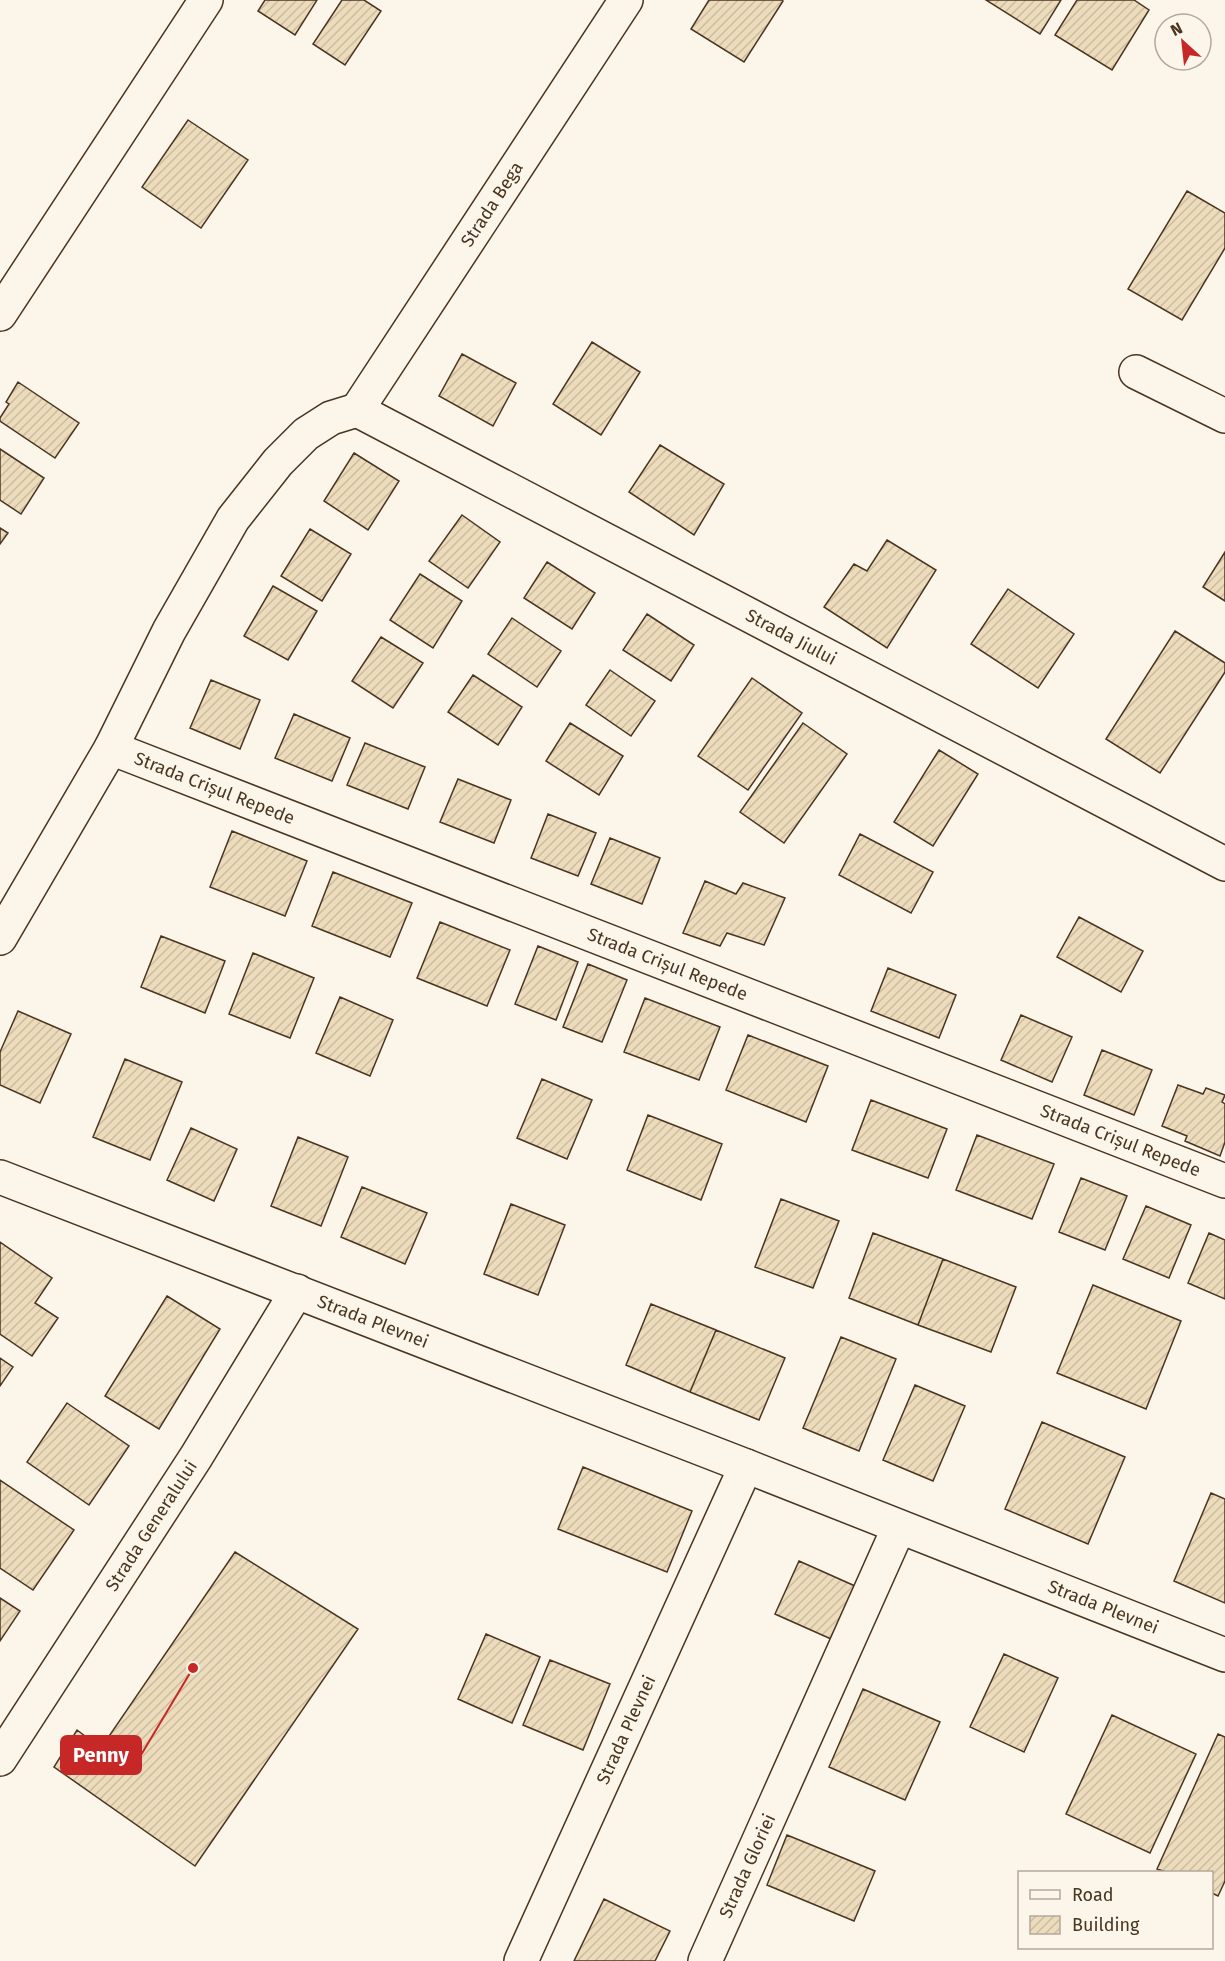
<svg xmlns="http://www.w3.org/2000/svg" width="1225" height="1961" font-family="'Fira Sans',sans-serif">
  <defs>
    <pattern id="building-hatch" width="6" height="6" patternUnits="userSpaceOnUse" patternTransform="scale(1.5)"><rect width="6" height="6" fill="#ecdcbc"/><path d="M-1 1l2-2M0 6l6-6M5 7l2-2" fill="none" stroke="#ccbda1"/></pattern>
  </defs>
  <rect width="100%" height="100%" fill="#fbf6e9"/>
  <path fill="url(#building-hatch)" stroke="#4a3520" stroke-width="1.5" d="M265,0H317L295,35L258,11Z
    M342,0H364L381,11L345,65L313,44Z
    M709,0H782L783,1L744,62L691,29Z
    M986,0H1061L1040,34Z
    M1077,0H1134L1149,10L1112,70L1055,35Z
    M188,120L248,160L201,228L142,187Z
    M1187,191L1225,213V248L1182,320L1128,289Z
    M592,342L640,372L601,435L553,404Z
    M462,354L516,383L493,426L439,396Z
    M18,382L79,423L55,458L0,421V418L9,404L6,402Z
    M660,445L724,484L694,535L629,492Z
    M0,449L44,478L21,514L0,500Z
    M354,453L399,481L368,530L324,501Z
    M462,515L500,542L468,588L429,561Z
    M0,528L8,533L0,544Z
    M310,529L351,554L322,601L281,576Z
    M887,540L936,570L887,648L824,607L854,564L867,571Z
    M1225,552V601L1203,587Z
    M547,562L595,593L572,629L524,598Z
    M420,574L462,601L433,648L390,620Z
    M273,586L317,611L288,660L244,636Z
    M1008,589L1074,634L1038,688L971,644Z
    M647,614L694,645L671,681L623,650Z
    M512,618L561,651L537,687L488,654Z
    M1175,631L1225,663V672L1160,773L1106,739Z
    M381,637L423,663L393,708L352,681Z
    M610,670L655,701L631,736L586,705Z
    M473,675L522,707L498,745L448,712Z
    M752,678L802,713L748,790L698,756Z
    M211,680L260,700L240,749L190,728Z
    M294,714L350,738L332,781L275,758Z
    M570,723L623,756L599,795L546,761Z
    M803,723L847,754L784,843L740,812Z
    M365,743L425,767L408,809L347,785Z
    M939,750L978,774L933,846L894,822Z
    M458,779L511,800L494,843L440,822Z
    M548,814L596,833L578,876L531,858Z
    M232,831L307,861L285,916L210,887Z
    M860,834L933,872L911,913L839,875Z
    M610,838L660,858L642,904L591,884Z
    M333,872L412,903L390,957L312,926Z
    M705,881L736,894L743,883L785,898L764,945L727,933L720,946L683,933Z
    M1079,917L1143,951L1121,992L1057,957Z
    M440,922L510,950L487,1006L417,978Z
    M161,936L225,961L205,1013L141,987Z
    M538,946L578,962L556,1020L515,1004Z
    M253,953L314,978L290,1038L229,1014Z
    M588,964L627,980L602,1042L563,1027Z
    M888,968L956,995L939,1038L871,1011Z
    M340,997L393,1020L370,1076L316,1053Z
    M645,998L720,1027L699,1080L624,1052Z
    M18,1011L71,1034L40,1103L0,1085V1052Z
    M1021,1015L1072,1037L1052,1082L1001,1060Z
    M748,1035L828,1066L806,1122L726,1090Z
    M1102,1050L1152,1070L1134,1115L1084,1095Z
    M125,1059L182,1082L150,1160L93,1137Z
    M542,1079L592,1100L567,1159L517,1138Z
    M1178,1085L1203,1094L1206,1088L1225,1095L1222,1102L1225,1104V1142L1220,1156L1185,1141L1187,1136L1162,1126Z
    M871,1100L947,1129L928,1178L852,1150Z
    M648,1115L722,1144L701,1200L627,1170Z
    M191,1128L237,1149L214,1201L167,1180Z
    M977,1135L1054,1164L1032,1219L956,1190Z
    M298,1137L348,1157L321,1226L271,1206Z
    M1081,1178L1127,1196L1105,1250L1059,1232Z
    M362,1187L427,1213L405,1264L341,1237Z
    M781,1199L839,1221L813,1288L755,1267Z
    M511,1204L565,1225L538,1295L484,1274Z
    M1146,1206L1191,1225L1169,1278L1123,1259Z
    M873,1233L943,1259L918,1325L849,1298Z
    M1209,1233L1225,1240V1299L1188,1283Z
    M0,1242L52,1278L35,1303L58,1318L32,1356L0,1334Z
    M943,1259L1016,1287L991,1352L918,1325Z
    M1093,1285L1181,1321L1146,1409L1057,1373Z
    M167,1296L220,1329L159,1429L105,1396Z
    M651,1304L716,1330L690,1392L626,1365Z
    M716,1330L785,1358L759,1420L690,1392Z
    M841,1337L896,1359L859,1451L803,1428Z
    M0,1358L13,1367L0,1386Z
    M915,1385L965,1406L933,1481L883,1460Z
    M67,1403L129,1446L89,1505L27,1462Z
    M1042,1422L1125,1457L1088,1544L1005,1509Z
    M583,1467L692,1511L667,1572L558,1529Z
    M0,1480L74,1530L33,1590L0,1568Z
    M1211,1493L1225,1499V1603L1174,1581Z
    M235,1552L358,1629L195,1866L54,1767L77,1730L101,1748Z
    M799,1561L855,1586L831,1639L775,1614Z
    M0,1598L20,1611L0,1641Z
    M486,1634L540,1657L512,1723L458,1699Z
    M1004,1654L1058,1678L1024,1752L970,1727Z
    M550,1660L610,1684L583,1750L523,1725Z
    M863,1689L940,1722L905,1800L829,1767Z
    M1112,1715L1196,1754L1150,1853L1066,1814Z
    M1218,1734L1225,1737V1881L1218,1896L1212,1893V1872H1166L1157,1869Z
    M787,1835L875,1871L854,1921L767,1885Z
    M604,1899L670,1931L655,1961H574Z"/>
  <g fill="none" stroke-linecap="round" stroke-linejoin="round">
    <g stroke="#4a3520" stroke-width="36">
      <g id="street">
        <path d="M0,314L206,0"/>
        <path d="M1136,372L1225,416"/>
        <path id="s1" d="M357,410L1225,864"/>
        <path id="s2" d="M357,410L626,0"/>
        <path id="s3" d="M111,748L1225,1181"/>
        <path d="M0,938L111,748L169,631L233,519L278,462L306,434L331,418L357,410"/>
        <path id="s4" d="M0,1177L746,1466L1225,1655"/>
        <path id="s5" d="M0,1759L196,1457L297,1291"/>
        <path id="s6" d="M521,1961L746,1466"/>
        <path id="s7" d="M705,1961L899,1527"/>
      </g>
    </g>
    <use href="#street" stroke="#fbf6e9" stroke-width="33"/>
  </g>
  <g text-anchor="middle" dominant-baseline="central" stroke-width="4.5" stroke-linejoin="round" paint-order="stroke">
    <g font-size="18" fill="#4a3520" stroke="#fbf6e9">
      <text stroke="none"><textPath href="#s2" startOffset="246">Strada Bega</textPath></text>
      <text stroke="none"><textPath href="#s1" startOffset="490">Strada Jiului</textPath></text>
      <text stroke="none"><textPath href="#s3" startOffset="111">Strada Crișul Repede</textPath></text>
      <text stroke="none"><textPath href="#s3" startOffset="597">Strada Crișul Repede</textPath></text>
      <text stroke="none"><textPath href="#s3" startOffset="1083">Strada Crișul Repede</textPath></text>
      <text stroke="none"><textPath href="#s4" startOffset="400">Strada Plevnei</textPath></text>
      <text stroke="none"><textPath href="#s5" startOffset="278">Strada Generalului</textPath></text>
      <text stroke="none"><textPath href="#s4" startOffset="1184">Strada Plevnei</textPath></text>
      <text stroke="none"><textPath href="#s6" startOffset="254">Strada Plevnei</textPath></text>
      <text stroke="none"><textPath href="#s7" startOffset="104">Strada Gloriei</textPath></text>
    </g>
  </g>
  <path fill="none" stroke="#c62828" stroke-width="2" d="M193 1668L141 1755"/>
  <circle fill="#c62828" stroke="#fbf6e9" stroke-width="2" cx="193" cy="1668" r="6"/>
  <rect fill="#c62828" stroke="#c62828" stroke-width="2" x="61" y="1736" width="80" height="38" rx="6"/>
  <g font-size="20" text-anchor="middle" font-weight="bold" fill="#fff">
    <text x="101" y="1762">Penny</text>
  </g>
  <rect x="1018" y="1871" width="195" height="78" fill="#fbf6e9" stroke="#b4a999" stroke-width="1.5"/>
  <rect x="1030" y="1890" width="30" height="9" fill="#fbf6e9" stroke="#b4a999" stroke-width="1.5"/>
  <text x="1072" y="1901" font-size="18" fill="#4a3520">Road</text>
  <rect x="1030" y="1916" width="30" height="18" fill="url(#building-hatch)" stroke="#b4a999" stroke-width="1.5"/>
  <text x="1072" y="1931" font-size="18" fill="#4a3520">Building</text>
  <g transform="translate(1183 42) rotate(333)"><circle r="28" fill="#fbf6e9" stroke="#b4a999" stroke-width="1.5"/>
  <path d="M0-4.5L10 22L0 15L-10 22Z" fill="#c62828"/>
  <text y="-9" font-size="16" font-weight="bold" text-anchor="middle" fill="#4a3520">N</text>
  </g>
</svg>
